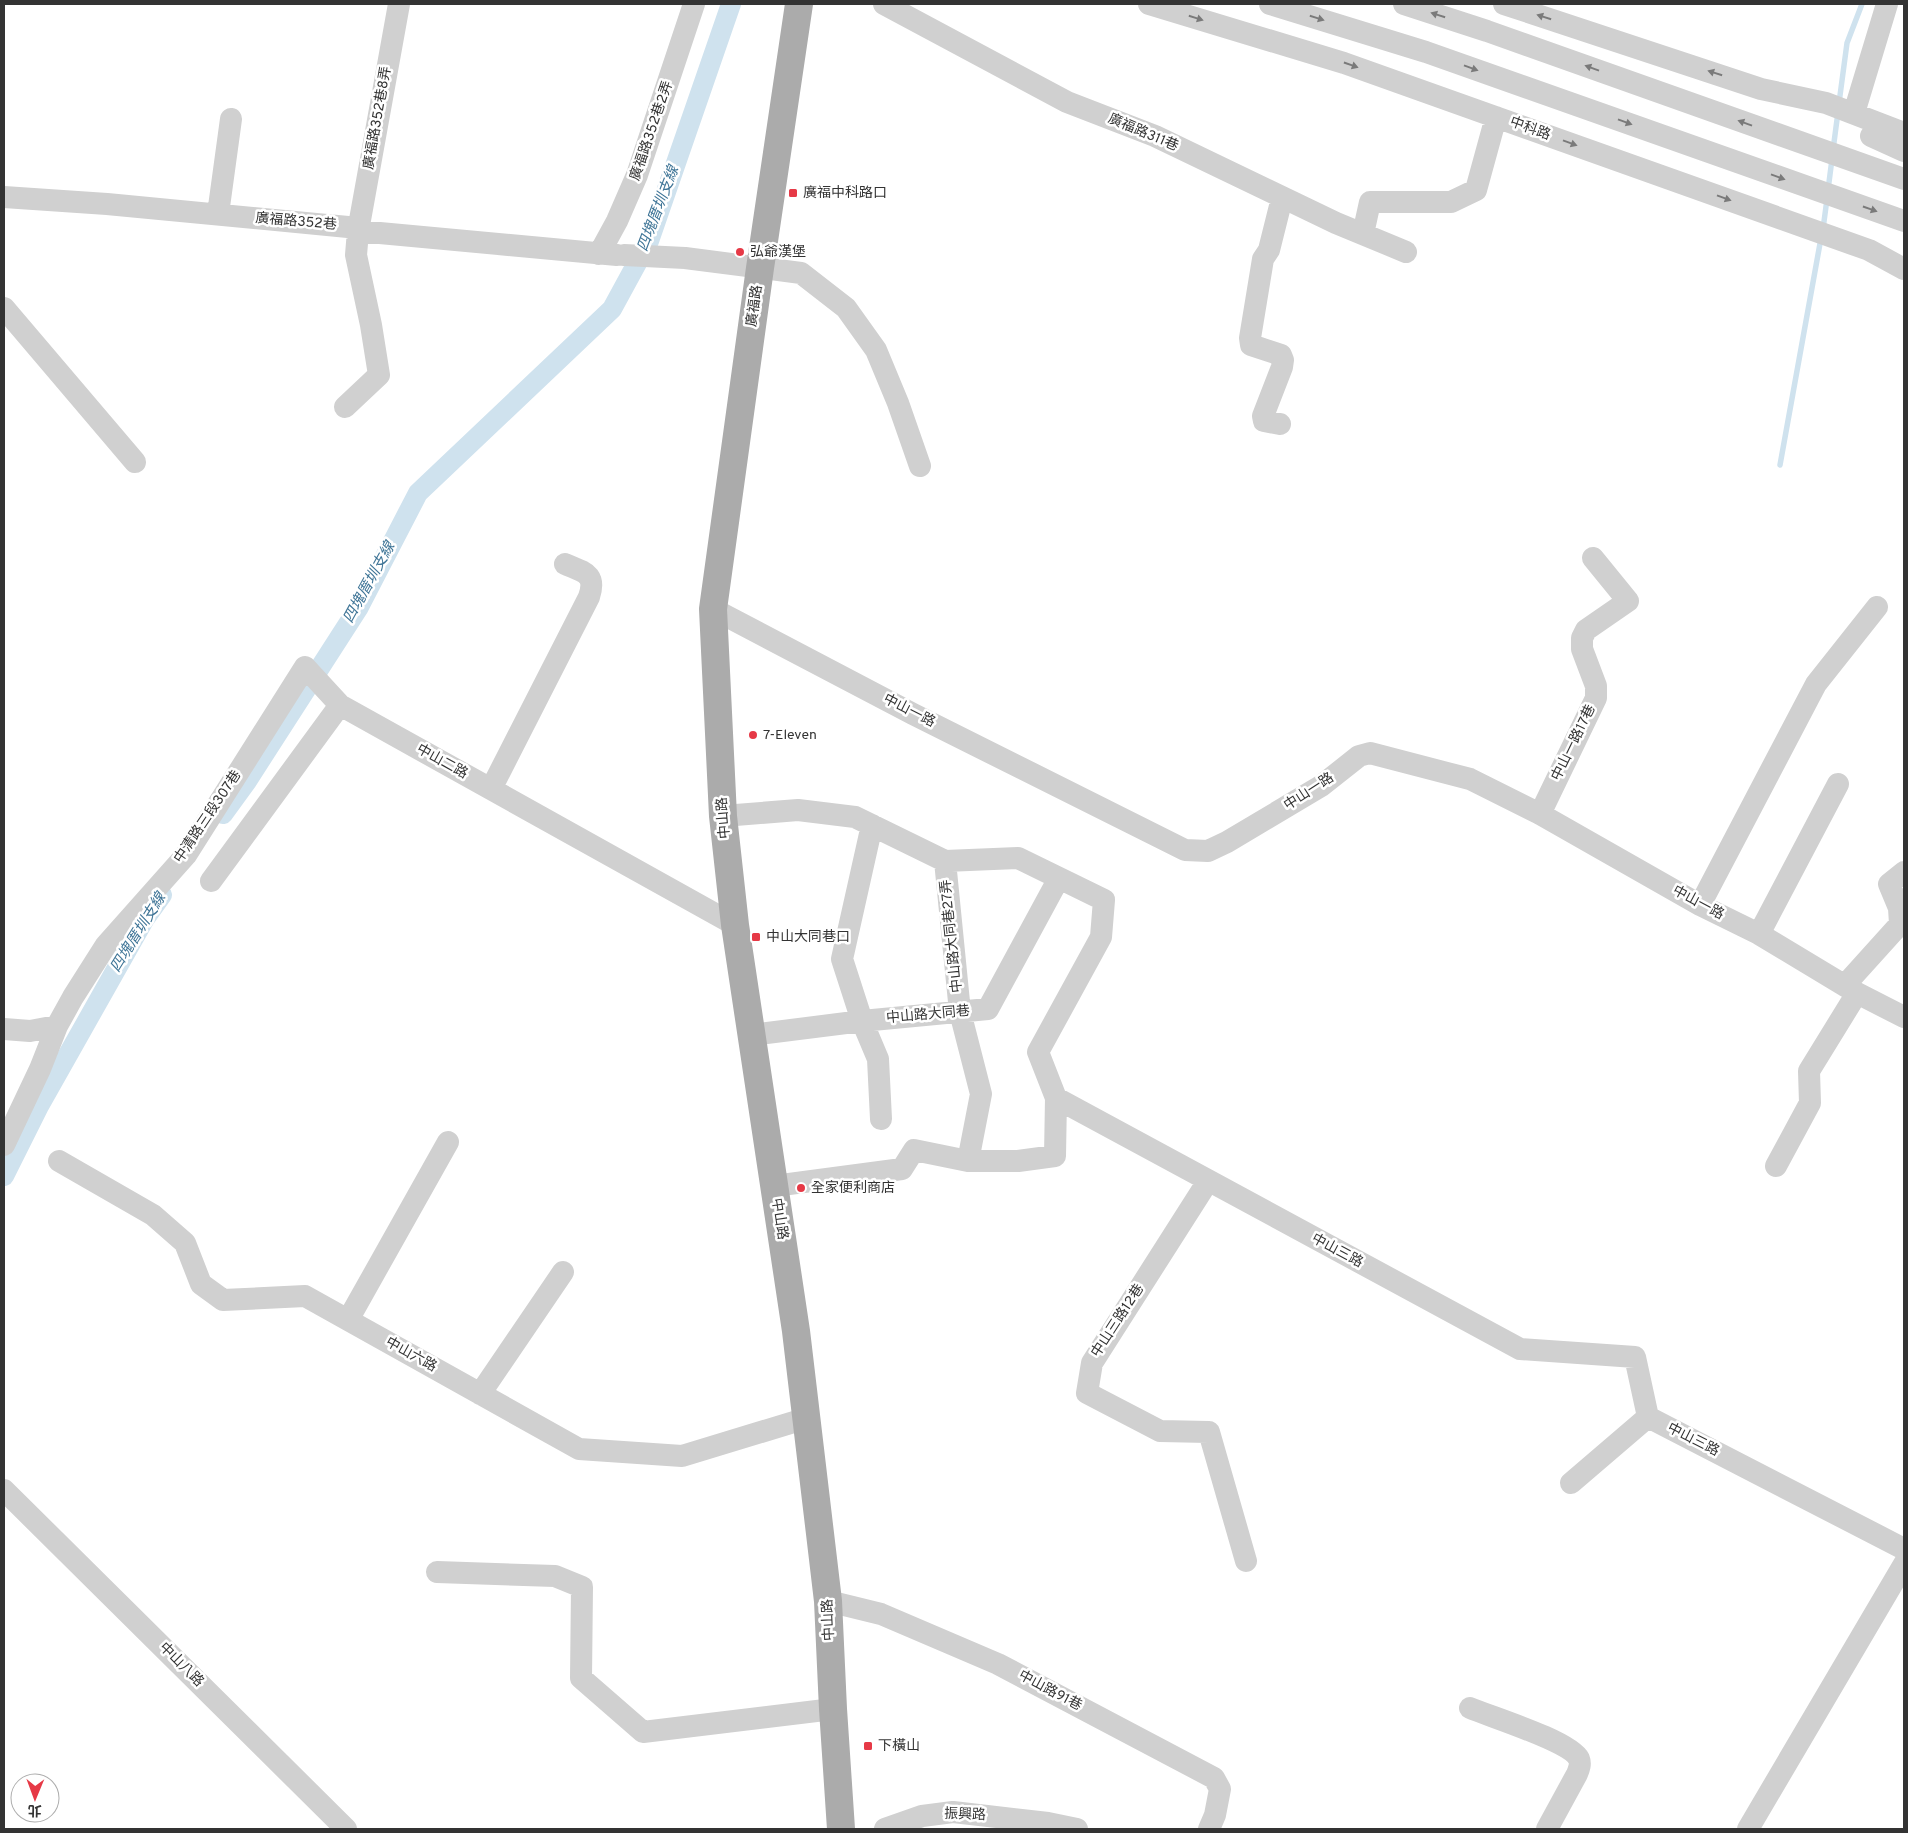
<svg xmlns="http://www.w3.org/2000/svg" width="1908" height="1833" font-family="Overpass,'Noto Sans TC',sans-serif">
  <rect width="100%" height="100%" fill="#fff"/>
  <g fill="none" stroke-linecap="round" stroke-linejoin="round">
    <path stroke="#cfe2ee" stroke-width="5.5" d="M1839,103L1847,43L1862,4
      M1833,150L1838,112
      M1828,190L1832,159
      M1823,229L1827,199
      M1780,465L1821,238"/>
    <path stroke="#cfe2ee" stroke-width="20" d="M223,814L247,781L359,607L418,493L612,309L649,241L731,4
      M4,1176L39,1106L144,920L162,895"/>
    <path stroke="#d0d0d0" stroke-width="22" d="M884,4L1067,102L1155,136L1336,223L1406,252
      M1149,4L1344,63L1869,250L1904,269
      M1270,4L1426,52L1904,221
      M1404,4L1487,31L1904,179
      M1504,4L1761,89L1826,103L1904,133
      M1854,113L1887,4
      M1871,136L1904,151
      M4,197L107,204L348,227L358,231L617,255
      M218,214L231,119
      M1363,234L1370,202H1451L1476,190L1496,117
      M599,254L617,221L637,175L694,4
      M624,255L685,258L801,273L846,308L876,350L898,403L920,466
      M4,308L135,462
      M345,407L379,375L371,325L356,255L358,231L399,4
      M1280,424L1264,421L1263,416L1282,367L1283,360L1281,355L1251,345L1250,338L1263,259L1269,250L1282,198
      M713,609L913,714L1185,850L1208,851L1227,842L1321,786L1359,756L1370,753L1470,779L1540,814L1700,905L1759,934L1857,993L1904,1017
      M491,789L589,597C597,573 583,572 565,564
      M1540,814L1596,698V686L1582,649V638L1586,630L1628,601L1593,558
      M723,816L798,810L855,817L945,861L1018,858L1104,900L1101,937L1038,1052L1056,1098
      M872,825L842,959L862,1021L878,1059L881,1119
      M945,861L960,1012L981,1094L968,1161
      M211,881L340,705L735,925
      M1700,905L1816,684L1877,607
      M1759,934L1838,784
      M1845,985L1900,924L1899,908L1889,884L1904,872
      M4,1029L30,1031L57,1026
      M751,1035L862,1021L988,1009L1059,878
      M4,1145L40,1069L57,1026L73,997L106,945L186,855L305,667L340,705
      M59,1161L153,1215L185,1243L201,1284L223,1300L305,1296L579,1449L682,1456L807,1418
      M1776,1166L1810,1103L1809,1071L1857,993
      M1208,1181L1092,1363L1087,1393L1160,1431L1209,1432L1246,1561
      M774,1186L902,1169L914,1150L968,1161H1018L1055,1156L1056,1098L1520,1349L1635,1357L1648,1417L1904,1549
      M348,1320L448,1142
      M480,1394L563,1272
      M1571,1483L1648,1417
      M4,1490L346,1829
      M437,1572L555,1576L582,1587L581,1678L643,1732L833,1709
      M828,1601L881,1614L998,1664L1214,1778L1220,1789L1215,1815L1209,1829
      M1470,1708C1491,1717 1570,1741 1579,1759C1581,1764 1579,1769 1577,1774L1547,1829
      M885,1829L922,1816L953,1812L1048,1823L1077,1829
      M1748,1829L1904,1564"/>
    <path stroke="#ababab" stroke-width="28" d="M799,4L760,268L713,609L723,816L735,925L796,1331L828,1601L833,1709L841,1829"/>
  </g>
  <defs><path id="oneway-solid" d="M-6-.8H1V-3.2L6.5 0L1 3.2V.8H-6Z" transform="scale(1.25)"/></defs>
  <g fill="#7a7a7a">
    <use href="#oneway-solid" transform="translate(1438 15) rotate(-162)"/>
    <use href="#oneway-solid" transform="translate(1544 17) rotate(-162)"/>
    <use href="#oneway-solid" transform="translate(1196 18) rotate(17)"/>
    <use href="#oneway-solid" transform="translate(1317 18) rotate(17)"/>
    <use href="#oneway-solid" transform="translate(1351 65) rotate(19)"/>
    <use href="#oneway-solid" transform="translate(1471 68) rotate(20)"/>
    <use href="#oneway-solid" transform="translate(1592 68) rotate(-160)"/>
    <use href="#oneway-solid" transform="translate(1715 73) rotate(-162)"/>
    <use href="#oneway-solid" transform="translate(1625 122) rotate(20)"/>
    <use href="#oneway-solid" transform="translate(1745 123) rotate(-160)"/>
    <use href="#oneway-solid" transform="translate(1570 143) rotate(20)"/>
    <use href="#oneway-solid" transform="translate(1778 177) rotate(20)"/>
    <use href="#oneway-solid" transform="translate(1724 198) rotate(20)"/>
    <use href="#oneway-solid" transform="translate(1870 209) rotate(19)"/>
  </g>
  <g fill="#e63946" stroke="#fff" stroke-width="2">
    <rect x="788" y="188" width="10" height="10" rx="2.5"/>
    <circle cx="740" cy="252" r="5"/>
    <circle cx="753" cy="735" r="5"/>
    <rect x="751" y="932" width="10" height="10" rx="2.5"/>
    <circle cx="801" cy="1188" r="5"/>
    <rect x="863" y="1741" width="10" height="10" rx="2.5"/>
  </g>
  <g text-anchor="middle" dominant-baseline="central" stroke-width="5" stroke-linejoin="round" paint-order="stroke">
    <g font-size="14" fill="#333" stroke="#fff">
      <text transform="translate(378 118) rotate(-80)">廣福路352巷8弄</text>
      <text transform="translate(1530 129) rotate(20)">中科路</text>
      <text transform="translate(652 131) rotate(-71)">廣福路352巷2弄</text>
      <text transform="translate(1143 133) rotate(23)">廣福路311巷</text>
      <text transform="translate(296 222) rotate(5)">廣福路352巷</text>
      <text transform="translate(755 306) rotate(-82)">廣福路</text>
      <text transform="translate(909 711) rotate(27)">中山一路</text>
      <text transform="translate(1574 743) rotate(-64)">中山一路17巷</text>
      <text transform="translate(442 762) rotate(29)">中山二路</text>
      <text transform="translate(1309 792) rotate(-33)">中山一路</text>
      <text transform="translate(208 817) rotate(-56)">中清路三段307巷</text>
      <text transform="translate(724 818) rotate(-95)">中山路</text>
      <text transform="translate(1698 903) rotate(28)">中山一路</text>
      <text transform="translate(952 936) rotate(-96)">中山路大同巷27弄</text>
      <text transform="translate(928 1015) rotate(-5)">中山路大同巷</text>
      <text transform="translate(779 1219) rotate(81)">中山路</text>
      <text transform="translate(1337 1251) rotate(28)">中山三路</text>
      <text transform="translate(1118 1321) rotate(-57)">中山三路12巷</text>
      <text transform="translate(411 1355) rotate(29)">中山六路</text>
      <text transform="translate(1693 1440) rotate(27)">中山三路</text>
      <text transform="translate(829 1620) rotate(-93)">中山路</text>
      <text transform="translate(181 1665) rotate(45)">中山八路</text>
      <text transform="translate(1050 1691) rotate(28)">中山路91巷</text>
      <text transform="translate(965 1815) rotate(2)">振興路</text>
    </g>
    <g font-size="14" fill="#333" stroke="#fff" text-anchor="start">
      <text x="803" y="193">廣福中科路口</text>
      <text x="750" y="252">弘爺漢堡</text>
      <text x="763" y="735">7-Eleven</text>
      <text x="766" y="937">中山大同巷口</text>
      <text x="811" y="1188">全家便利商店</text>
      <text x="878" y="1746">下橫山</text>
    </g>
    <g font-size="15" font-style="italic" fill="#3f7597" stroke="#fff">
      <text transform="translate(659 209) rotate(-69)">四塊厝圳支線</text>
      <text transform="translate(370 583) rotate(-61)">四塊厝圳支線</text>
      <text transform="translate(139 933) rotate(-58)">四塊厝圳支線</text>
    </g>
  </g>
  <rect width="1908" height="1833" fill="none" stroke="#333333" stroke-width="10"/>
  <g transform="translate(35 1798) rotate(181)"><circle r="24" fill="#ffffff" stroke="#adadad"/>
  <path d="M0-4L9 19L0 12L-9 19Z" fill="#e63946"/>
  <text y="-8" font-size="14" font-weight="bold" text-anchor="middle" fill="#333333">北</text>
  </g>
</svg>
